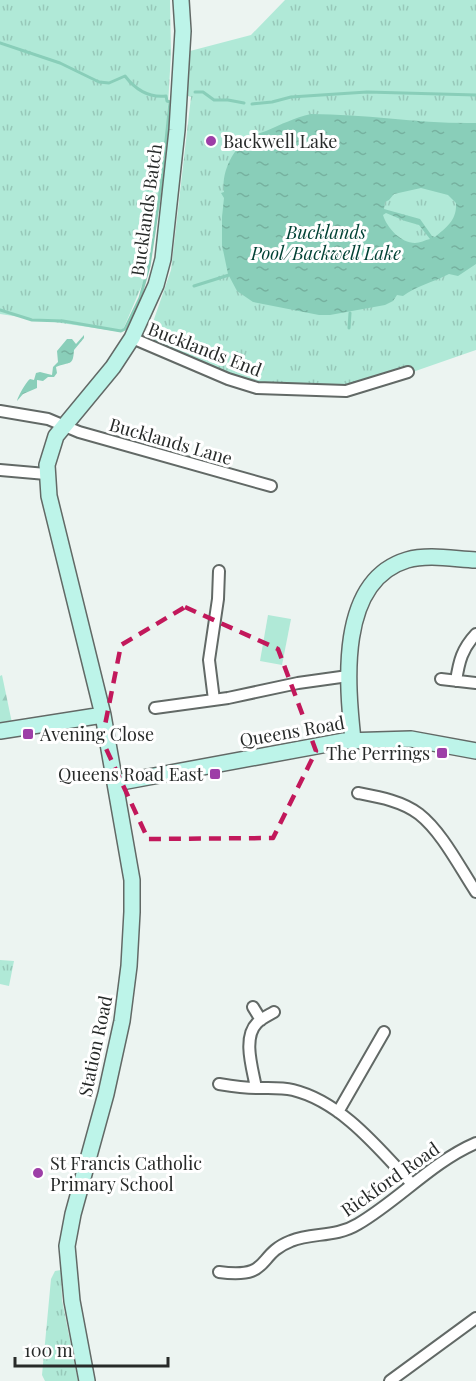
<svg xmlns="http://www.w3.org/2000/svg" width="476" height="1381" font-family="'Playfair Display',serif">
  <defs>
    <pattern id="grass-tufts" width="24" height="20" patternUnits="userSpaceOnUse" patternTransform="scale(1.5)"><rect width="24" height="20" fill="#b0e9d7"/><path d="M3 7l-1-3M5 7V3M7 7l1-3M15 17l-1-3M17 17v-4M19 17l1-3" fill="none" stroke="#97c8b9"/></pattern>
    <pattern id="forest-firs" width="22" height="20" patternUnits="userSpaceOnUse" patternTransform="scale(1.5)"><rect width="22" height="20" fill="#b0e9d7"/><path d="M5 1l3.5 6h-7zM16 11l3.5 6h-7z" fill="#97c8b9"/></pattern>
    <pattern id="water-ripples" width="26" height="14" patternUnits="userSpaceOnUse" patternTransform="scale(1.5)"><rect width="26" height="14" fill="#89ceb9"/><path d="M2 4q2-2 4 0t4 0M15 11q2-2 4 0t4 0" fill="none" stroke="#76b19f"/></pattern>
  </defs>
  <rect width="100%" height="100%" fill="#ecf4f1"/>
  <path fill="url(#grass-tufts)" d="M0,0H170L171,54L166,138L152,247L145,278L122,332L0,314Z
    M285,0H476V350L473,351L358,391L260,393L140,347L152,325L171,270L191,97L188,96L187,86L190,51L251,35Z
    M0,960L14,961L9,986L0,984Z
    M61,1270L62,1300L78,1381H45L42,1375L51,1279L55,1271Z"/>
  <path fill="url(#forest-firs)" d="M2,675L12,723L0,725V676Z"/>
  <path fill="#b0e9d7" d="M268,615L291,619L282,665L260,661Z"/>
  <path fill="url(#water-ripples)" fill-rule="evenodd" d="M311,114C366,114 421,124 476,123V264L458,276L449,274C434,282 416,286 403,296L397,295L393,301L385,305L330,315H319L253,302L237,291L228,274L222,245V217L224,198L221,193L224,192C221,171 234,146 253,135C257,133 262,133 266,131C282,124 294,118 311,114ZM421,188L448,195L456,203C457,220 447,227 435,237L432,236L420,219L384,209L385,202L389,200L394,194ZM386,213L405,221L419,225L430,239C425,240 420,243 415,243C401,243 387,228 383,215Z
    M84,335V338L74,350C73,367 70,361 56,367L57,373L54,377H48L43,381L37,380V388L23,394L17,401C18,396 26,382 30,379L34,380L36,373L40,372L52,375L53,367L58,362L57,351L67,339H72L76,344Z"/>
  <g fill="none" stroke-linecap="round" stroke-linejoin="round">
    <path stroke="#89ceb9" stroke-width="3" d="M0,43L60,63L99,82L109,83L125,76C135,89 148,98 166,96L167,101L170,102L162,179L149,266L140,298L125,329L121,331L63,321L32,320L0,310
      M195,92H203L214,100H228L244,103
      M252,104L272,102L291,97L367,92L476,95
      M194,286L229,275
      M349,328L350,313"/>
    <g stroke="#626966" stroke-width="14">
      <path id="street" d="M132,338L228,379L257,388L346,391L408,372
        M0,411L48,419L79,432L271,486
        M0,470L46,474
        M441,679L476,683
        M456,681C459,661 462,649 476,634
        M214,700L209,660L218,599L219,571
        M155,708L228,698L298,683L348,676
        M358,793C379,797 402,801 419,814C442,832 460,868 476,892
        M253,1007L261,1020
        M219,1084C231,1086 243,1088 256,1088C268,1088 281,1087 293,1090C342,1102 379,1149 412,1184
        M256,1088C253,1070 242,1038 257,1023C262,1018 269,1015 274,1012
        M338,1112L384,1032
        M219,1272C273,1279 255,1255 291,1241C312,1232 335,1238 358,1224C399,1200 432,1162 476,1143
        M390,1381L476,1318"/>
    </g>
    <g stroke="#626966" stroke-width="18">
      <path id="secondary" d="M0,731L103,715
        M353,740C347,685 337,581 407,560C428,554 454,559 476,560
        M116,783L344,741L411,739L476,751
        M87,1381L72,1301L67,1246L73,1214L106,1094L122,1021L129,966L132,912V880L103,715L49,496L47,465L56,436L113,367L132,338L156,285L163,259L177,130L183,31L181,0"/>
    </g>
    <use href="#street" stroke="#fff" stroke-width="10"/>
    <use href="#secondary" stroke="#bdf4e9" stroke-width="15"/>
  </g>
  <path fill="none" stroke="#c2185b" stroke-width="4.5" stroke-dasharray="12 8" stroke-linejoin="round" d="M185,607L278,649L316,751L273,838L148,839L102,740L121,645Z"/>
  <g fill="#9d3ea7" stroke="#fff" stroke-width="2">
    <circle cx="211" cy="141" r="6"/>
    <rect x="22" y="728" width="12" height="12" rx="3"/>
    <rect x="436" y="747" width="12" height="12" rx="3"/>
    <rect x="209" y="768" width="12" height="12" rx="3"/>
    <circle cx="38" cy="1173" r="6"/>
  </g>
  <g text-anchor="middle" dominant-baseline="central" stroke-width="6" stroke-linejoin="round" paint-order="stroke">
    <g font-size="18" fill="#272a29" stroke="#fff" text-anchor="start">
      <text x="223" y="141">Backwell Lake</text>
      <text x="40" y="734">Avening Close</text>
      <text x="430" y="753" text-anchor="end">The Perrings</text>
      <text x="203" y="774" text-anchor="end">Queens Road East</text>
      <text x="50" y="1163">St Francis Catholic<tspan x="50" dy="21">Primary School</tspan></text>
    </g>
    <g font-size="18" fill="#272a29" stroke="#fff">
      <text transform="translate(146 210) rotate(-82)">Bucklands Batch</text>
      <text transform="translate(205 349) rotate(21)">Bucklands End</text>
      <text transform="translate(171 441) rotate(16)">Bucklands Lane</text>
      <text transform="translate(292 731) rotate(-10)">Queens Road</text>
      <text transform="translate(95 1046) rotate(-78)">Station Road</text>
      <text transform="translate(390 1179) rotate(-35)">Rickford Road</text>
    </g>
    <g font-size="18" font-style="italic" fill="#024235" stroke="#fff">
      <text x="326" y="232">Bucklands<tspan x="326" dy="21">Pool/Backwell Lake</tspan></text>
    </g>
  </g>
  <path d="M15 1357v9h153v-9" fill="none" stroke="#272a29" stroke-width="3"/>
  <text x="24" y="1357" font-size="18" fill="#272a29" stroke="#ffffff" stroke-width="4.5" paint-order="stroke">100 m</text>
</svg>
